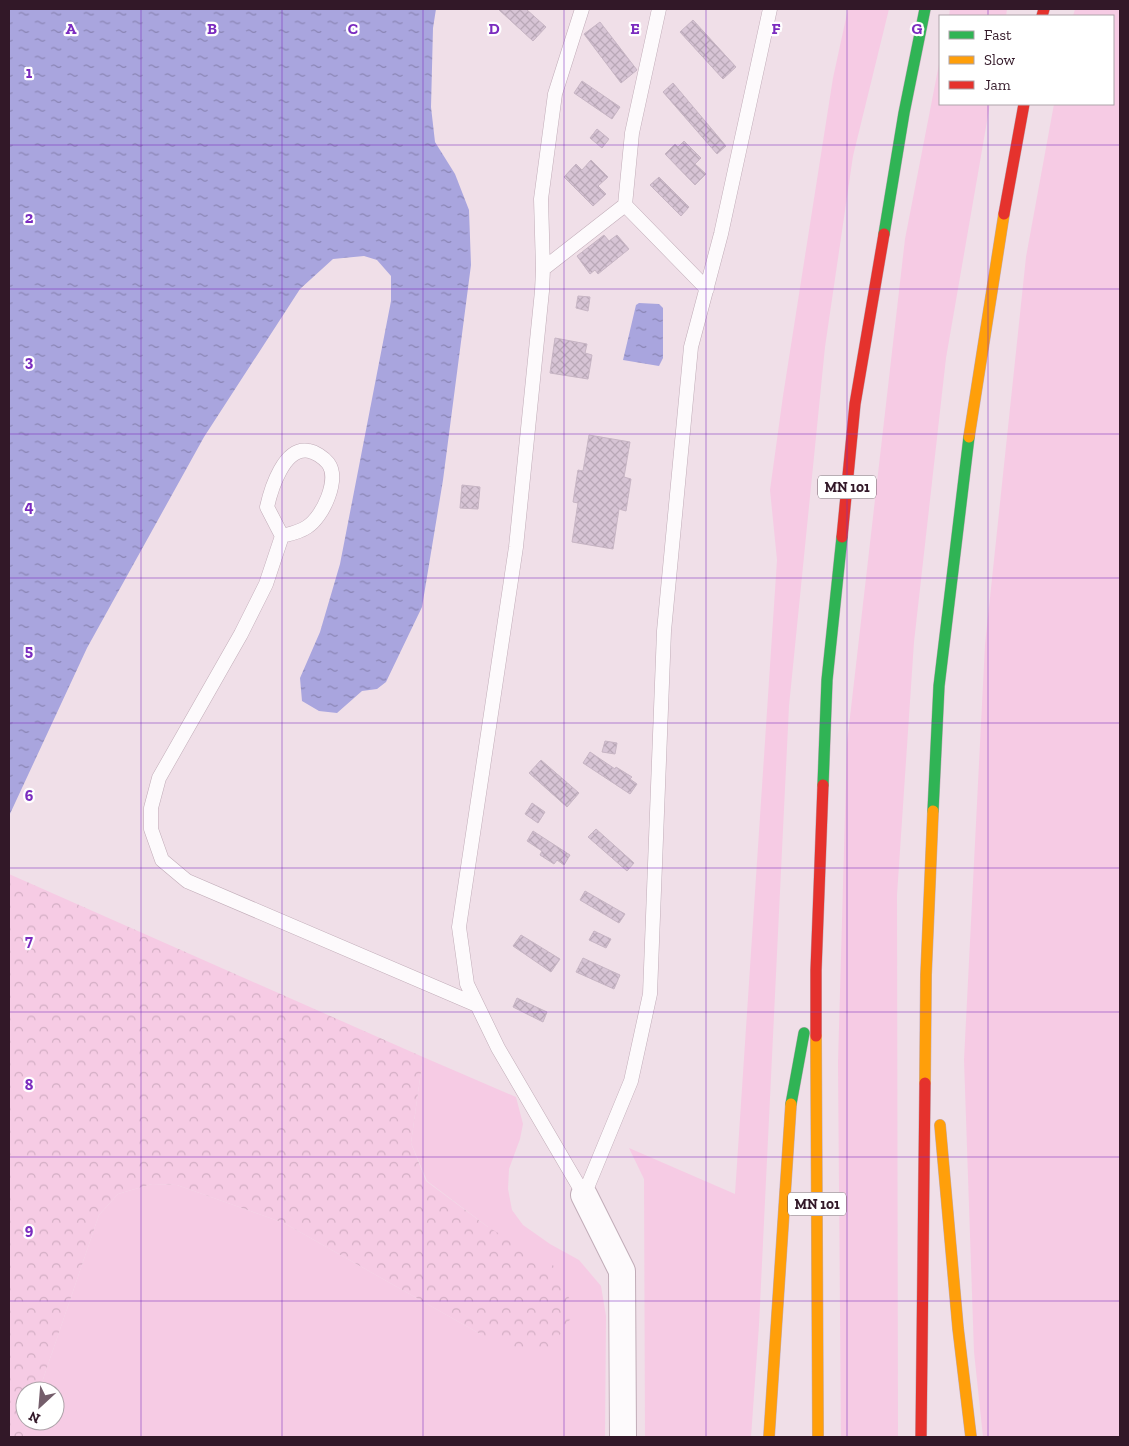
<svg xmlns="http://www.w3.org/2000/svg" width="1129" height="1446" font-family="'Zilla Slab',serif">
  <defs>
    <pattern id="forest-crowns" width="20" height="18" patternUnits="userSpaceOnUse" patternTransform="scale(1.25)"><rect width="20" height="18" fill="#f6cbe4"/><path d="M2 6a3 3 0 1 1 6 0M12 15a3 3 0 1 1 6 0" fill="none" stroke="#d3aec4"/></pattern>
    <pattern id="water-ripples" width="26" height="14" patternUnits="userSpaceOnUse" patternTransform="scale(1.25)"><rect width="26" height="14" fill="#a9a5de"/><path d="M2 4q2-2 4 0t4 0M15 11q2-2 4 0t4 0" fill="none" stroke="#8a85b4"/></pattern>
    <pattern id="building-cross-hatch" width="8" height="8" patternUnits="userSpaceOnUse" patternTransform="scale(1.25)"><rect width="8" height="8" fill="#d7c4d5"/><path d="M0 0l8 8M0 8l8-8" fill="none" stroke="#b9a8b7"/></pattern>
  </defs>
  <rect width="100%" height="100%" fill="#f0dfe8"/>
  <path fill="#f6cbe4" d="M848,9H889L853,156L825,347L789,706L759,1325L751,1437H645L644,1179L629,1148L735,1194L777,560L770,490L783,396L833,78Z
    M950,9H1007L1006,16H949Z
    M1075,9H1120V1437H983L974,1352L964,1060L985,645L1026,257L1054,104H1113V16H1073Z
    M940,59V104H990L946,358L914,642L897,895L898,1437H841L838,1063L847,743L905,239Z
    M423,1057L516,1097L523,1124L520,1139L509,1169L508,1189L512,1210L523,1225L550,1244L579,1260L601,1286L606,1316L605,1437H23L29,1421H55V1391H39L99,1215L118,1194L152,1184L177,1185L284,1223L482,1335L488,1227L427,1181L411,1143Z"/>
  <path fill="url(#forest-crowns)" d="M9,874L423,1057L411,1143L426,1181L488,1227L559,1269L570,1301L571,1318L551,1348L524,1350L482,1335L284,1223L177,1185L152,1184L118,1194L99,1215L39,1391H25V1421H29L23,1437H9Z"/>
  <path fill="url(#water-ripples)" d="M9,9H436L433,28L431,107L435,142L455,174L469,210L471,265L443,480L422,607L386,682L377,689L362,691L337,713L319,711L302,701L300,678L320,632L340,564L391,301V276L377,260L364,256L333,259L300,289L204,437L87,648L9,816Z
    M639,303L659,304L663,308V358L659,366L623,360L636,305Z"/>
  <path fill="url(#building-cross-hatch)" stroke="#c7b5c4" d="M498,9H526L546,27L533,41Z
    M693,20L736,67L723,79L680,32Z
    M600,22L637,70L621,83L584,34Z
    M582,81L620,107L612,119L574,93Z
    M673,83L726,146L717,154L663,92Z
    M597,129L609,139L602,148L590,138Z
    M684,141L701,158L695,164L706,174L695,185L665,154L675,144L678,147Z
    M591,160L608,177L598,186L606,194L593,206L564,177L576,164L582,170Z
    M659,177L689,207L681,216L650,185Z
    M604,235L609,241L617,235L629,249L598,274L595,270L590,274L577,256Z
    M578,296L590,297L588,311L576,308Z
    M555,338L587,344L585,353L592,355L588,379L550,373Z
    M589,435L630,442L624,477L631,479L626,511L619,509L613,549L572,542L578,503L573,502L578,470L583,471Z
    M462,485L480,487L478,509L460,508Z
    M605,741L617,743L615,754L602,752Z
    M590,752L615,769L616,767L632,777L630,779L637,784L630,794L583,763Z
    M541,760L579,793L567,807L529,773Z
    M532,803L545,812L538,823L525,814Z
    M596,829L634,863L627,871L588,837Z
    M533,831L570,855L564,865L557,860L554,864L540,855L542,851L527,841Z
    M585,891L625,914L619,923L580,900Z
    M594,931L611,939L606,948L589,940Z
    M521,935L560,959L551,972L513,946Z
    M583,958L620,975L614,989L576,972Z
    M517,998L547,1012L543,1022L513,1007Z"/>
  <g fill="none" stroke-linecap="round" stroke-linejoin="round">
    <g stroke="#c1acb8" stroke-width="15">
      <path id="lane" d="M582,9L555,94L541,199L543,269L542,291L516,547L459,927L467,984L498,1048L584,1195
        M625,205L632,133L659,9
        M543,269L625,205L707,289
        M282,536C290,534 300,532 307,527C323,517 340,479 328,463C323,457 315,452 309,451C284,446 271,489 267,507L282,536L266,584L241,634L159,778L151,808V829L162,860L187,881L477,1005
        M584,1195L631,1081L650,994L664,631L691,347L721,234L770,9"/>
    </g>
    <g stroke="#c1acb8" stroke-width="28">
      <path id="street" d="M584,1195L622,1271L623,1437"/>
    </g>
    <g stroke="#c1acb8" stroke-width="12">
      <path id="fast" d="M884,234L904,113L925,9
        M823,785L827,680L842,537
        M933,811L939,686L969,437
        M791,1104L804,1033"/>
    </g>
    <g stroke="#c1acb8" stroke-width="12">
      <path id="slow" d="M969,437L1004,214
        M816,1036L818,1437
        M925,1083L926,975L933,811
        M940,1125L958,1328L971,1437
        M769,1437L791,1104"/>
    </g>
    <g stroke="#c1acb8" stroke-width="12">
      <path id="jam" d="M1042,16L1044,9
        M1004,214L1024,104
        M842,537L855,404L884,234
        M816,1036V970L823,785
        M921,1437L925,1083"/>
    </g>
    <use href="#lane" stroke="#fdfafc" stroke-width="14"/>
    <use href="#street" stroke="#fdfafc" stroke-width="26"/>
    <use href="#fast" stroke="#30b455" stroke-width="11"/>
    <use href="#slow" stroke="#ff9f0a" stroke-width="11"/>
    <use href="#jam" stroke="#e5322d" stroke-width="11"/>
  </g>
  <path fill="none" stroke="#7b2cbf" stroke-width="1" stroke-opacity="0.55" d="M141,9V1437M282,9V1437M423,9V1437M564,9V1437M706,9V1437M847,9V1437M988,9V16M988,104V1437M9,145H1120M9,289H1120M9,434H1120M9,578H1120M9,723H1120M9,868H1120M9,1012H1120M9,1157H1120M9,1301H1120"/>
  <g text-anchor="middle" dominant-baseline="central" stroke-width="4.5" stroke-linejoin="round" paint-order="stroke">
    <g fill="#fff" stroke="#705d68" stroke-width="1">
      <rect x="818" y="475.5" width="58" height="23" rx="4"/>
      <rect x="788" y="1192.5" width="58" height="23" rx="4"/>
    </g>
    <g font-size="14" font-weight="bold" fill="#321828">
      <text x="847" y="487">MN 101</text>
      <text x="817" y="1204">MN 101</text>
    </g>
  </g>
  <g font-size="16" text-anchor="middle" font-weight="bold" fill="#7b2cbf" stroke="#fff" stroke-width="4.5" stroke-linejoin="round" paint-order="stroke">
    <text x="71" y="34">A</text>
    <text x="212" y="34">B</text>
    <text x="353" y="34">C</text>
    <text x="494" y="34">D</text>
    <text x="635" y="34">E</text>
    <text x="776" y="34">F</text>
    <text x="917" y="34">G</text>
    <text x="29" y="78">1</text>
    <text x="29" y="223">2</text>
    <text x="29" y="367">3</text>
    <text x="29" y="512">4</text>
    <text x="29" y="656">5</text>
    <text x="29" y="801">6</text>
    <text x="29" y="946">7</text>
    <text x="29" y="1090">8</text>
    <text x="29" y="1235">9</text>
  </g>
  <rect width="1129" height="1446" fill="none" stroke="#321828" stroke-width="20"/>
  <rect x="939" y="15" width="175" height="90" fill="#ffffff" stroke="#ada3a9"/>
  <rect x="949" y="31" width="25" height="8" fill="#30b455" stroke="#ada3a9"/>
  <text x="984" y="40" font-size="15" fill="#321828">Fast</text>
  <rect x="949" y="56" width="25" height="8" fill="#ff9f0a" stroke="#ada3a9"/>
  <text x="984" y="65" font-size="15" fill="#321828">Slow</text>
  <rect x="949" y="81" width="25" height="8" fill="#e5322d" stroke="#ada3a9"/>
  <text x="984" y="90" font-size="15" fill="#321828">Jam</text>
  <g transform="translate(40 1406) rotate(206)"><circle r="24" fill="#ffffff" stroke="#ada3a9"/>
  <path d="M0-4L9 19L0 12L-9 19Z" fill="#745e6b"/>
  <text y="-8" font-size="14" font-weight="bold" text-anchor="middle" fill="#321828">N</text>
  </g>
</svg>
